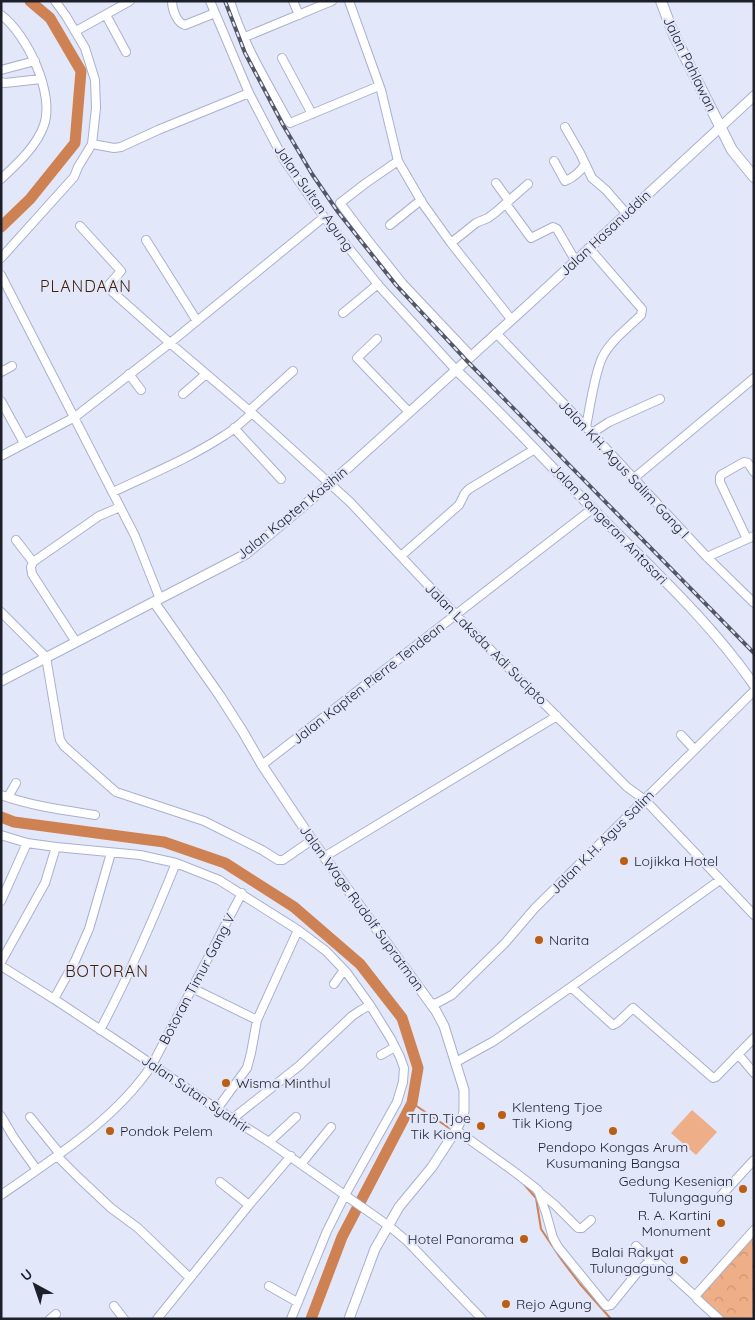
<svg xmlns="http://www.w3.org/2000/svg" width="755" height="1320" font-family="Quicksand,sans-serif">
  <defs>
    <pattern id="park-crowns" width="20" height="18" patternUnits="userSpaceOnUse" patternTransform="scale(1.25)"><rect width="20" height="18" fill="#eeae88"/><path d="M2 6a3 3 0 1 1 6 0M12 15a3 3 0 1 1 6 0" fill="none" stroke="#cc9576"/></pattern>
  </defs>
  <rect width="100%" height="100%" fill="#e3e7fa"/>
  <path fill="url(#park-crowns)" d="M754,1234V1319H721L700,1299L699,1293Z"/>
  <path fill="#eeae88" d="M692,1110L717,1132L696,1155L671,1133Z"/>
  <g fill="none" stroke-linecap="round" stroke-linejoin="round">
    <path stroke="#ce8253" stroke-width="2" d="M412,1103L449,1128
      M522,1182L536,1198L541,1229L561,1259L580,1284L611,1319"/>
    <path stroke="#ce8253" stroke-width="11" d="M1,227L30,199L75,143L81,71L50,18L30,1
      M1,817L14,822L164,842L225,863L294,907L360,964L402,1018L418,1068L412,1103L342,1237L311,1319"/>
    <g stroke="#a9b0cd" stroke-width="10">
      <path id="minor" d="M172,1C172,10 177,23 185,25L215,13
        M210,1L249,93L284,160L324,217L380,287L456,370
        M230,1C243,44 267,82 288,121L290,123L379,86
        M293,1L299,15
        M349,1L381,90L398,161L423,204L451,243L511,319
        M1,15C27,34 55,94 44,125C37,146 17,164 1,179
        M106,15L126,52
        M76,31L130,1
        M245,37L332,1
        M282,58L312,114
        M1,70L35,61
        M1,82L5,83L41,79
        M565,127L580,153L592,178L606,190L626,213
        M92,144L114,148L121,147L158,130L249,93
        M398,161L366,183L340,203L367,239L403,284L470,355
        M554,161L565,181C573,178 581,171 585,164
        M496,183L509,201
        M506,204L531,238L553,227L557,229L575,260
        M390,225L421,200
        M80,226L121,271L107,287L170,343L252,413L350,502L456,615L627,787L645,800L754,915
        M146,240L197,321
        M451,243L476,223L488,218L496,212L528,184
        M1,258L74,177L78,167L92,144L96,108L95,80L85,48L66,16L55,1
        M1,275L135,536L160,599
        M343,313L378,284
        M496,333L586,427L707,557L754,603
        M377,339L357,358L409,412
        M1,372L12,366
        M129,374L141,390
        M183,394L206,374
        M1,401L24,443
        M249,411L293,371
        M586,427C590,407 594,376 602,358C610,341 628,328 641,315L642,309L589,248
        M234,428L281,479
        M592,433L609,422L660,399
        M1,456L75,417L170,343L324,217
        M633,479L754,378
        M113,492C151,474 190,458 225,435C235,429 243,421 252,413
        M747,539L720,482V477L721,475L744,462L748,463L754,472
        M16,540L33,562
        M401,556L459,505L465,493L469,489L535,449
        M707,557L754,536
        M1,612L46,657L60,740L64,746L116,792L204,821L262,850L278,860H283L312,840
        M76,642L32,574L31,567L33,562L99,516L120,507
        M681,735L694,749
        M262,765L592,509
        M1,795C32,806 63,810 95,815
        M8,797L16,783
        M1,835L27,843L56,847L140,855L176,863L219,880L298,930L326,951L347,973L370,1005L391,1039L400,1057L404,1068L403,1082L397,1102L345,1195L327,1231L291,1319
        M324,857L557,716
        M1,901L27,843
        M1,962L45,883L56,847
        M1,966L54,999L125,1046L217,1109L269,1142L389,1226L407,1241L482,1319
        M334,984L344,970
        M571,987L613,1025L617,1023L633,1008L713,1078L716,1077L754,1038
        M192,988L257,1020
        M54,999L75,961L89,929L111,853
        M431,1004L437,1003L452,995L505,943L535,908L754,691
        M100,1030C129,976 153,920 176,863
        M738,1054L754,1073
        M381,1055L395,1047
        M456,1062L494,1041L571,987L720,880
        M217,1109L247,1068L251,1053L257,1020L298,930
        M1,1116L14,1138L37,1170
        M30,1117L60,1154
        M232,1119L299,1066L352,1016L361,1010L370,1005
        M456,1130L516,1173L538,1190L546,1213L553,1238L558,1247L606,1306L611,1305L637,1273L653,1258L696,1297
        M269,1142L296,1117
        M57,1156L78,1177L111,1208L138,1228L190,1278
        M301,1164L331,1127
        M220,1182L249,1205
        M538,1191L555,1205L578,1228H582L591,1220
        M1,1195C54,1158 115,1120 152,1065L242,893
        M718,1199L754,1160
        M636,1246L650,1260
        M269,1286L297,1302
        M114,1306L124,1319
        M50,1319L56,1314
        M157,1319L249,1205L291,1156
        M719,1319L697,1299L696,1295L754,1230"/>
    </g>
    <g stroke="#a9b0cd" stroke-width="11">
      <path id="major" d="M456,370C504,415 548,464 595,511C650,567 709,620 754,685
        M154,602L220,696L243,732L262,765L312,840L436,1011L444,1026L464,1090V1111L463,1116L456,1130L432,1167L399,1207L375,1249L349,1319
        M1,681L246,554L300,509L350,466L529,304L754,96"/>
    </g>
    <g stroke="#a9b0cd" stroke-width="12">
      <path id="highway" d="M661,1L673,33L732,150L754,177"/>
    </g>
    <use href="#minor" stroke="#fff" stroke-width="8"/>
    <use href="#major" stroke="#fff" stroke-width="9"/>
    <use href="#highway" stroke="#fff" stroke-width="10"/>
    <g stroke="#535663" stroke-width="4">
      <path id="rail" d="M225,1L245,53L283,125L312,174L338,212L396,285L466,360L754,653"/>
    </g>
    <use href="#rail" stroke="#e3e7fa" stroke-width="2" stroke-dasharray="5.5" stroke-linecap="butt"/>
  </g>
  <g fill="#bb5d12" stroke="#e3e7fa" stroke-width="2">
    <circle cx="624" cy="861" r="5"/>
    <circle cx="539" cy="940" r="5"/>
    <circle cx="226" cy="1083" r="5"/>
    <circle cx="502" cy="1115" r="5"/>
    <circle cx="481" cy="1126" r="5"/>
    <circle cx="110" cy="1131" r="5"/>
    <circle cx="613" cy="1131" r="5"/>
    <circle cx="743" cy="1189" r="5"/>
    <circle cx="721" cy="1223" r="5"/>
    <circle cx="524" cy="1239" r="5"/>
    <circle cx="684" cy="1260" r="5"/>
    <circle cx="506" cy="1304" r="5"/>
  </g>
  <g text-anchor="middle" dominant-baseline="central" stroke-width="4.5" stroke-linejoin="round" paint-order="stroke">
    <g font-size="14" fill="#1d202b" stroke="#e3e7fa">
      <text transform="translate(690 64) rotate(64)">Jalan Pahlawan</text>
      <text transform="translate(314 198) rotate(55)">Jalan Sultan Agung</text>
      <text transform="translate(605 233) rotate(-43)">Jalan Hasanuddin</text>
      <text transform="translate(624 469) rotate(47)">Jalan KH. Agus Salim Gang I</text>
      <text transform="translate(292 513) rotate(-39)">Jalan Kapten Kasihin</text>
      <text transform="translate(609 524) rotate(46)">Jalan Pangeran Antasari</text>
      <text transform="translate(486 644) rotate(45)">Jalan Laksda. Adi Sucipto</text>
      <text transform="translate(368 683) rotate(-38)">Jalan Kapten Pierre Tendean</text>
      <text transform="translate(602 842) rotate(-45)">Jalan K.H. Agus Salim</text>
      <text transform="translate(362 908) rotate(54)">Jalan Wage Rudolf Supratman</text>
      <text transform="translate(197 979) rotate(-62)">Botoran Timur Gang V</text>
      <text transform="translate(196 1094) rotate(34)">Jalan Sutan Syahrir</text>
    </g>
    <g font-size="14" fill="#1d202b" stroke="#e3e7fa" text-anchor="start">
      <text x="634" y="861">Lojikka Hotel</text>
      <text x="549" y="940">Narita</text>
      <text x="236" y="1083">Wisma Minthul</text>
      <text x="512" y="1107">Klenteng Tjoe<tspan x="512" dy="16">Tik Kiong</tspan></text>
      <text x="471" y="1118" text-anchor="end">TITD Tjoe<tspan x="471" dy="16">Tik Kiong</tspan></text>
      <text x="120" y="1131">Pondok Pelem</text>
      <text x="613" y="1147" text-anchor="middle">Pendopo Kongas Arum<tspan x="613" dy="16">Kusumaning Bangsa</tspan></text>
      <text x="733" y="1181" text-anchor="end">Gedung Kesenian<tspan x="733" dy="16">Tulungagung</tspan></text>
      <text x="711" y="1215" text-anchor="end">R. A. Kartini<tspan x="711" dy="16">Monument</tspan></text>
      <text x="514" y="1239" text-anchor="end">Hotel Panorama</text>
      <text x="674" y="1252" text-anchor="end">Balai Rakyat<tspan x="674" dy="16">Tulungagung</tspan></text>
      <text x="516" y="1304">Rejo Agung</text>
    </g>
    <g font-size="16" letter-spacing="1" fill="#41200a" stroke="#e3e7fa">
      <text x="86" y="286">PLANDAAN</text>
      <text x="107" y="971">BOTORAN</text>
    </g>
  </g>
  <rect width="755" height="1320" fill="none" stroke="#1d202b" stroke-width="5"/>
  <g transform="translate(35 1285) rotate(320)" stroke="#e3e7fa" stroke-width="4" paint-order="stroke">
  <path d="M0-4L9 19L0 12L-9 19Z" fill="#1d202b"/>
  <text y="-8" font-size="14" font-weight="bold" text-anchor="middle" fill="#1d202b">U</text>
  </g>
</svg>
